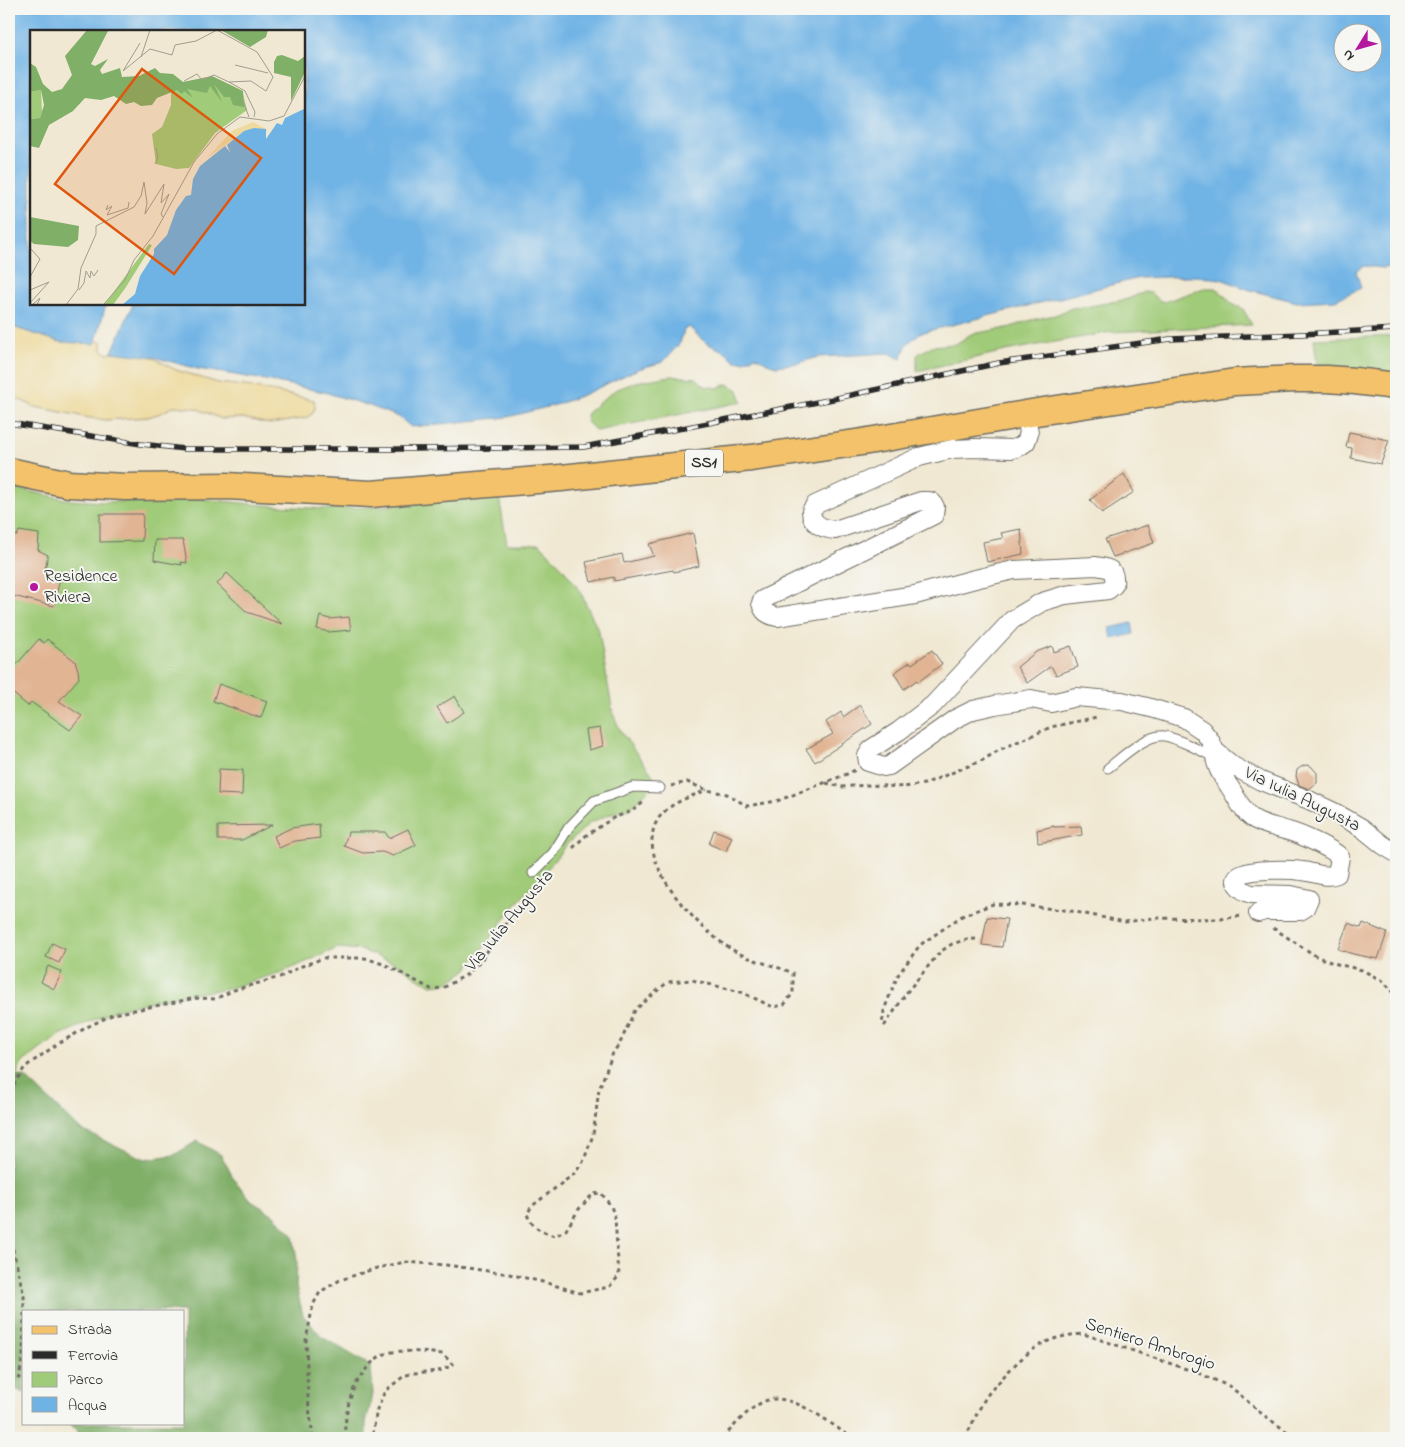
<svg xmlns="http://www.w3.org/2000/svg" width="1405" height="1447" font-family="'Indie Flower',sans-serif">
  <rect width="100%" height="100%" fill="#f6f6f2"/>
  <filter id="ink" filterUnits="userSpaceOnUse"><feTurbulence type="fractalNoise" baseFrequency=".02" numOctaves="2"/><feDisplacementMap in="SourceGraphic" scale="10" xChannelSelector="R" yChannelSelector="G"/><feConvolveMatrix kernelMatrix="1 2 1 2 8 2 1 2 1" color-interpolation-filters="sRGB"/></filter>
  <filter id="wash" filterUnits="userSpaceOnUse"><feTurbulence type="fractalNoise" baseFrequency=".0096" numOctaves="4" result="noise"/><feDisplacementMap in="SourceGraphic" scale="20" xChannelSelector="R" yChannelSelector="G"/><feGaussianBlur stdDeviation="1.12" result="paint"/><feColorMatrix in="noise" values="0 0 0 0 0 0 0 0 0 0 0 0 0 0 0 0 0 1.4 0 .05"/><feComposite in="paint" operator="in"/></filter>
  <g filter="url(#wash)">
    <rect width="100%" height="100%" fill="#f0e8d2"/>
    <path fill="#a0cb78" stroke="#667b52" d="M1204,288H1216L1221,292L1232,304L1243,309L1252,325L1111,332L1010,350L917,371V355L932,346L956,344L971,334L1008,328L1031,320L1055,315L1072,308L1085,307L1128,299L1144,292H1150L1158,300L1164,302Z
      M1396,336V373L1317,365L1314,339Z
      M671,376L696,378L705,386L717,388L728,384L738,390L742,402L596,431L586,421L588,412L615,390L636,382Z
      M9,487L70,500L105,502L192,498L262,505L326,509L371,507L499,497L507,544H540L563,568L580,591L599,632L613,714L621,732L657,781L631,808L615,812L591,822L567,844L540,878L517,903L466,970L448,983L432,985L416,977L399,965L361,950L338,948L285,971L227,989L176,996L118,1009L60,1035L23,1062L16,1075L9,1082Z"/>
    <path fill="#80af68" stroke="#566d4a" d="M9,1073L12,1075L25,1077L81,1130L145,1159L174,1155L197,1141L221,1155L234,1179L251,1201L274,1215L293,1235L297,1261L296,1287L303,1315L322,1337L371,1366L373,1394L366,1422V1438H82L76,1429L69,1423H184V1311H24V1393L9,1386Z"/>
    <path fill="#eeda9e" stroke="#8c8264" d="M9,322L102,342V350L108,354L119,348L141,351L176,370L218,383L252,387L314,400L315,408L312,414L306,418L271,424L264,423L243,418L222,419L195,408L174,406L161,413L148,417L105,420L84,417L77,415L35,407L16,398L9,396Z"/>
    <path fill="#6fb3e5" stroke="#4d6f88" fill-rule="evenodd" d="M9,9H1396V266L1383,268L1364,266L1356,271L1361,288L1335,300L1297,302L1250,290L1221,279L1195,276L1139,278L920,333L907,344L901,359L889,353L838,356L818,357L798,363L776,366L767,363L756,356L744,361H735L726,352L706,343L689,327L684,330L680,343L663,362L638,369L583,395L555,405L508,417L411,427L399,417L370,406L324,392L266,380L198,369L154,357L112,352L133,304H304V31H31V304H106L95,344L60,342L9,326ZM1342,32H1372V62H1342Z
      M1132,623L1134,634L1112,639L1110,628Z"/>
    <g id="blocks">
      <path fill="#e1b493" d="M1349,432L1389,440L1381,464L1351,458L1352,448L1346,447Z
        M1124,474L1134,492L1102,513L1090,500Z
        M100,514H143L142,541L100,542Z
        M1148,525L1154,543L1113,557L1105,539Z
        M1021,529L1023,554L987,562L983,542L1003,538L1001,533Z
        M19,531L39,534L38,550L48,555L44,574L60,578L54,606L9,595V534L17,536Z
        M693,533L699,566L674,572L673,570L614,581V577L591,582L586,562L622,554L624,563L654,556L649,544Z
        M155,540H183L187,563L181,562L182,565L154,560Z
        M227,573L282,624L247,612L217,584Z
        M320,616L330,619L349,617L351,630L329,632L317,629Z
        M39,639L44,643L47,639L75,661L78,670L79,678L59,701L82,716L70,730L31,702L28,706L9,690V673Z
        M1052,646L1054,652L1071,646L1078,667L1056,675L1051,666L1027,683L1017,667L1036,652Z
        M932,650L942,664L918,682L917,680L904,689L894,673L910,662L912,664Z
        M219,684L267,701L261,718L213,701Z
        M455,696L464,712L447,723L437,707Z
        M860,705L872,724L815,762L806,749L833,734L826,722L841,712L843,717Z
        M600,728L603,746L589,750L586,730Z
        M1306,765L1311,766L1317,773V783L1309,789L1299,785L1296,776L1297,770L1301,767Z
        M219,769L243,770L242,795L218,794Z
        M319,824L320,838L295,841L279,848L274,836L291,828Z
        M272,825L242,840H218V826Z
        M1054,826V827L1081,826L1082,835L1038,843L1037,830Z
        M408,829L416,845L393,856L382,852L363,853L344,846L348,832H385L389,838Z
        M714,830L732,837L726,851L709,844Z
        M987,917L1007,919L1002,947L982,945Z
        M1348,923L1361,928L1363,923L1387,933L1378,959L1353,954L1338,949Z
        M52,943L65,949L59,963L46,957Z
        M48,966L62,972L54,989L41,982Z"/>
    </g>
  </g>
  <g filter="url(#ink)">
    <use href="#blocks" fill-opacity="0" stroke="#706d65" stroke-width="1"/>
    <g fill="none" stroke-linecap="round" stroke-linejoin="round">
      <g stroke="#706d65" stroke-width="11">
        <path id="lane" d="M1108,768C1121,758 1147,733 1165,736C1176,738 1204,752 1215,758
          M533,873L553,853L569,827L594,801L633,787L660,788"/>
      </g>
      <g stroke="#706d65" stroke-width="20">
        <path id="street" d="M1026,414L1029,433L1026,442L1019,447L1012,449L976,448L952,449L919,457L815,505L811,511C811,524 823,529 835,530L921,501H929L932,502L935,507L934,515L762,600L761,603C763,612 768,615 777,617L915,595L975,579L1014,570L1095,566C1108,568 1116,568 1114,585L1108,590L1065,595L1042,602L1012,620L933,705L899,731L871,749L867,756L868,762L884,767L889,766L955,719L973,710L995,705L1031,699L1051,703L1076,697L1122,701L1151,708L1184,718L1202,730L1210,740L1215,751L1233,766L1261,781L1309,800L1334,812L1362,828L1383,845L1396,853
          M1215,751C1214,764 1221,776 1229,786C1236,796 1242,811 1252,818C1262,825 1276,827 1288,831C1300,834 1333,849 1340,857L1337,874C1326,879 1314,872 1302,871C1290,869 1253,869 1243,874C1227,880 1242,891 1251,894L1291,895L1309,899L1305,908L1300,911H1265L1258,913"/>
      </g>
      <g stroke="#706d65" stroke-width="29">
        <path id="primary" d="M9,471L69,484L125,487L227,486L371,494L561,478L751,458L862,442L1037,412L1235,382L1296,379H1327L1355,381L1396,386"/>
      </g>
      <path stroke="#706d65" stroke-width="3" stroke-dasharray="4 4" stroke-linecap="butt" d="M826,783L841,787L867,785L904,787L924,784L983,760L999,750L1051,727L1097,717
        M671,786L687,782L707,790L727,794L747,806L777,801L847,774L855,770
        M573,848L584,837L613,818L632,811L645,801
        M1273,928L1316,956L1333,963L1362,970L1383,981L1396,995
        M976,939L965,940L952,944L940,952L907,992L885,1025L882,1024L884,1011L887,1002L898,975L920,945L962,916L993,904L1022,905L1071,911L1125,922L1154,918L1220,919L1241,916
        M9,1092L25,1067L56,1045L89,1026L114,1014L196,998L215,999L234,990L280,977L302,966L324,958H365L386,965L431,989L443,988L466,975L480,962L507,922L541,884
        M9,1233L24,1296V1311
        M9,1377L19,1378L23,1355L24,1313
        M313,1438L308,1399L306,1340L313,1305L320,1292L340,1280L377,1268L405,1262L446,1265L509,1274L547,1283L580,1293L609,1287L619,1276L615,1218L611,1206L601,1193L593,1194L579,1209L566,1230L555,1236C542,1232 532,1228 527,1214L532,1206L575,1173L584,1160L593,1135L599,1089L613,1053L621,1041L635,1010L658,990L668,982L692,980L741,992L773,1007L784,1005L793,993V973C774,965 751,961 733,950C699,931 624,853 663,813C675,801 692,796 707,790
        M344,1438C346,1413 348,1393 364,1372C371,1363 377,1356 388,1353C399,1349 430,1353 443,1354L453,1365L439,1371L413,1373L404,1376L385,1391L377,1409L372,1438
        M723,1438C734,1426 751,1405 768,1400C793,1393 832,1424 851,1438
        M965,1438C972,1425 978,1410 986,1397C991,1389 999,1383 1004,1376C1028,1350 1048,1335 1084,1334L1198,1373L1231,1387L1262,1414L1296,1438"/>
      <use href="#lane" stroke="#fff" stroke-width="9"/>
      <use href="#street" stroke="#fff" stroke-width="18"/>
      <use href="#primary" stroke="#f3c26a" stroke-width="26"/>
      <g stroke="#2b2b2b" stroke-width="5.5">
        <path id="rail" d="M9,423L141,444L184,449H412L584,447L828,400L999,363L1170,339L1301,334L1396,329"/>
      </g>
      <use href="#rail" stroke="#f6f6f2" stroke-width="4" stroke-dasharray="11" stroke-linecap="butt"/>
    </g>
  </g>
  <circle fill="#b5179e" stroke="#f6f6f2" stroke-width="2" cx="34" cy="587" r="5"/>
  <g text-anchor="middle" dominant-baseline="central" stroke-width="4" stroke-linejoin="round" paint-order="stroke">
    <rect fill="#f6f6f2" stroke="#686867" stroke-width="1" x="685" y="449.5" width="38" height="27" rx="4"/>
    <g font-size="16" font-weight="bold" fill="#2b2b2b">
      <text x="704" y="463">SS1</text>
    </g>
    <g font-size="18" fill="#2b2b2b" stroke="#f6f6f2" text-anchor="start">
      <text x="44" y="577">Residence<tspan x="44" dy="21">Riviera</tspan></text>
    </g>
    <g font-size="18" fill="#2b2b2b" stroke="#f6f6f2">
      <text transform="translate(1302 800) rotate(26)">Via Iulia Augusta</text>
      <text transform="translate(510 921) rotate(-50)">Via Iulia Augusta</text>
      <text transform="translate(1150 1345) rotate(18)">Sentiero Ambrogio</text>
    </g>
  </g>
  <g transform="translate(30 30)">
    <rect width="275" height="275" fill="#f0e8d2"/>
    <path d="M176,51L213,64L217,80L185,103L159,138L146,139L126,134L122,104L132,97L141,75V62L152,53ZM11,60L12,82L10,88L0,89V62ZM119,214L122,215L96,257L83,275H74Z" fill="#a0cb78"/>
    <path d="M57,0L78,1L61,34L65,36L78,29L70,40L72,44L90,38L92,47L109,46L125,38L130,43L143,44L153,52L182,46L213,61L214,77L203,75L200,67H194L184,54L192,72L180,56L177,63L157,59L163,68L154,61L152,64L147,60L127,68L122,75L111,76L104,72L96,74L84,66L71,70L55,68L43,81L19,95L9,118L0,116V89L10,88L14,75L11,60L0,62V33L6,37L13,54L22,62L32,59L42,45L35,26ZM191,0H238L236,7L220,17ZM252,25L268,31L275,26V42L261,71V47L244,43V32L247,26ZM0,187L49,196L48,210L38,217L4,214L0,211Z" fill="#80af68"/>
    <path d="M223,92L238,100L201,111L177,128L202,101Z" fill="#eeda9e"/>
    <path d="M274,79L275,275H92L105,264L110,246L124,224V219L137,205L146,180L156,166L161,165L163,149L170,136L195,116L200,122L197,115L214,101L224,98L236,99V109L247,93L252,95L255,88Z" fill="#6fb3e5"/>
    <path fill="none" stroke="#a19c8f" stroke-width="1" d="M187,0L227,22L243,47L236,61L221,51L199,52L215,61L225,82L224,87M110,13L93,41L120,19L142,25L145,15L166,11L187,0M111,27L120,0M205,35L238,43M154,51L167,44L172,50L184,45L199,52M212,68L219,87M125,134L128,127L126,118M78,175L76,180L82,176L77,185L98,178L99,172M0,218L10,229L0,247M0,260L19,252L0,273M49,260L54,253L56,241L60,248L61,241L64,246L68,240M2,275L10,268L7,275M36,275L48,259L51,238L66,204V196L104,177L111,166L114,152L117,173L115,184L134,154L131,173L139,164L131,184L133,187M73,275L95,250L104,230L123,206L164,132L187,104L210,87L239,91L254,86L275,46"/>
    <path fill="#df570e" fill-opacity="0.15" stroke="#df570e" stroke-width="2.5" d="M112,39L231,128L144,244L25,154Z"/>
    <rect width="275" height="275" fill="none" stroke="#2b2b2b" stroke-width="2.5"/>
  </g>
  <rect width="1405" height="1447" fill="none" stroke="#f6f6f2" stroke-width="30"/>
  <rect x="22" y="1310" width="162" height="115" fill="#f6f6f2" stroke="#a5a5a2"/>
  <rect x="32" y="1326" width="25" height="8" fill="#f3c26a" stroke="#a5a5a2"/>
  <text x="68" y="1334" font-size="15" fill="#2b2b2b">Strada</text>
  <rect x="32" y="1351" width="25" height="8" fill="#2b2b2b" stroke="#a5a5a2"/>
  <text x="68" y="1360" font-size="15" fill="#2b2b2b">Ferrovia</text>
  <rect x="32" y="1372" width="25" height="15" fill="#a0cb78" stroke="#a5a5a2"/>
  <text x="68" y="1384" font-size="15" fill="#2b2b2b">Parco</text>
  <rect x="32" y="1397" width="25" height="15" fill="#6fb3e5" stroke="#a5a5a2"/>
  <text x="68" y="1410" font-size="15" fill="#2b2b2b">Acqua</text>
  <g transform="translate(1358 48) rotate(233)"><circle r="24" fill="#f6f6f2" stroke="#a5a5a2"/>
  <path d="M0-4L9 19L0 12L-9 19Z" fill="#b5179e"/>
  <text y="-8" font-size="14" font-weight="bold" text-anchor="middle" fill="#2b2b2b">N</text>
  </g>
</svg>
